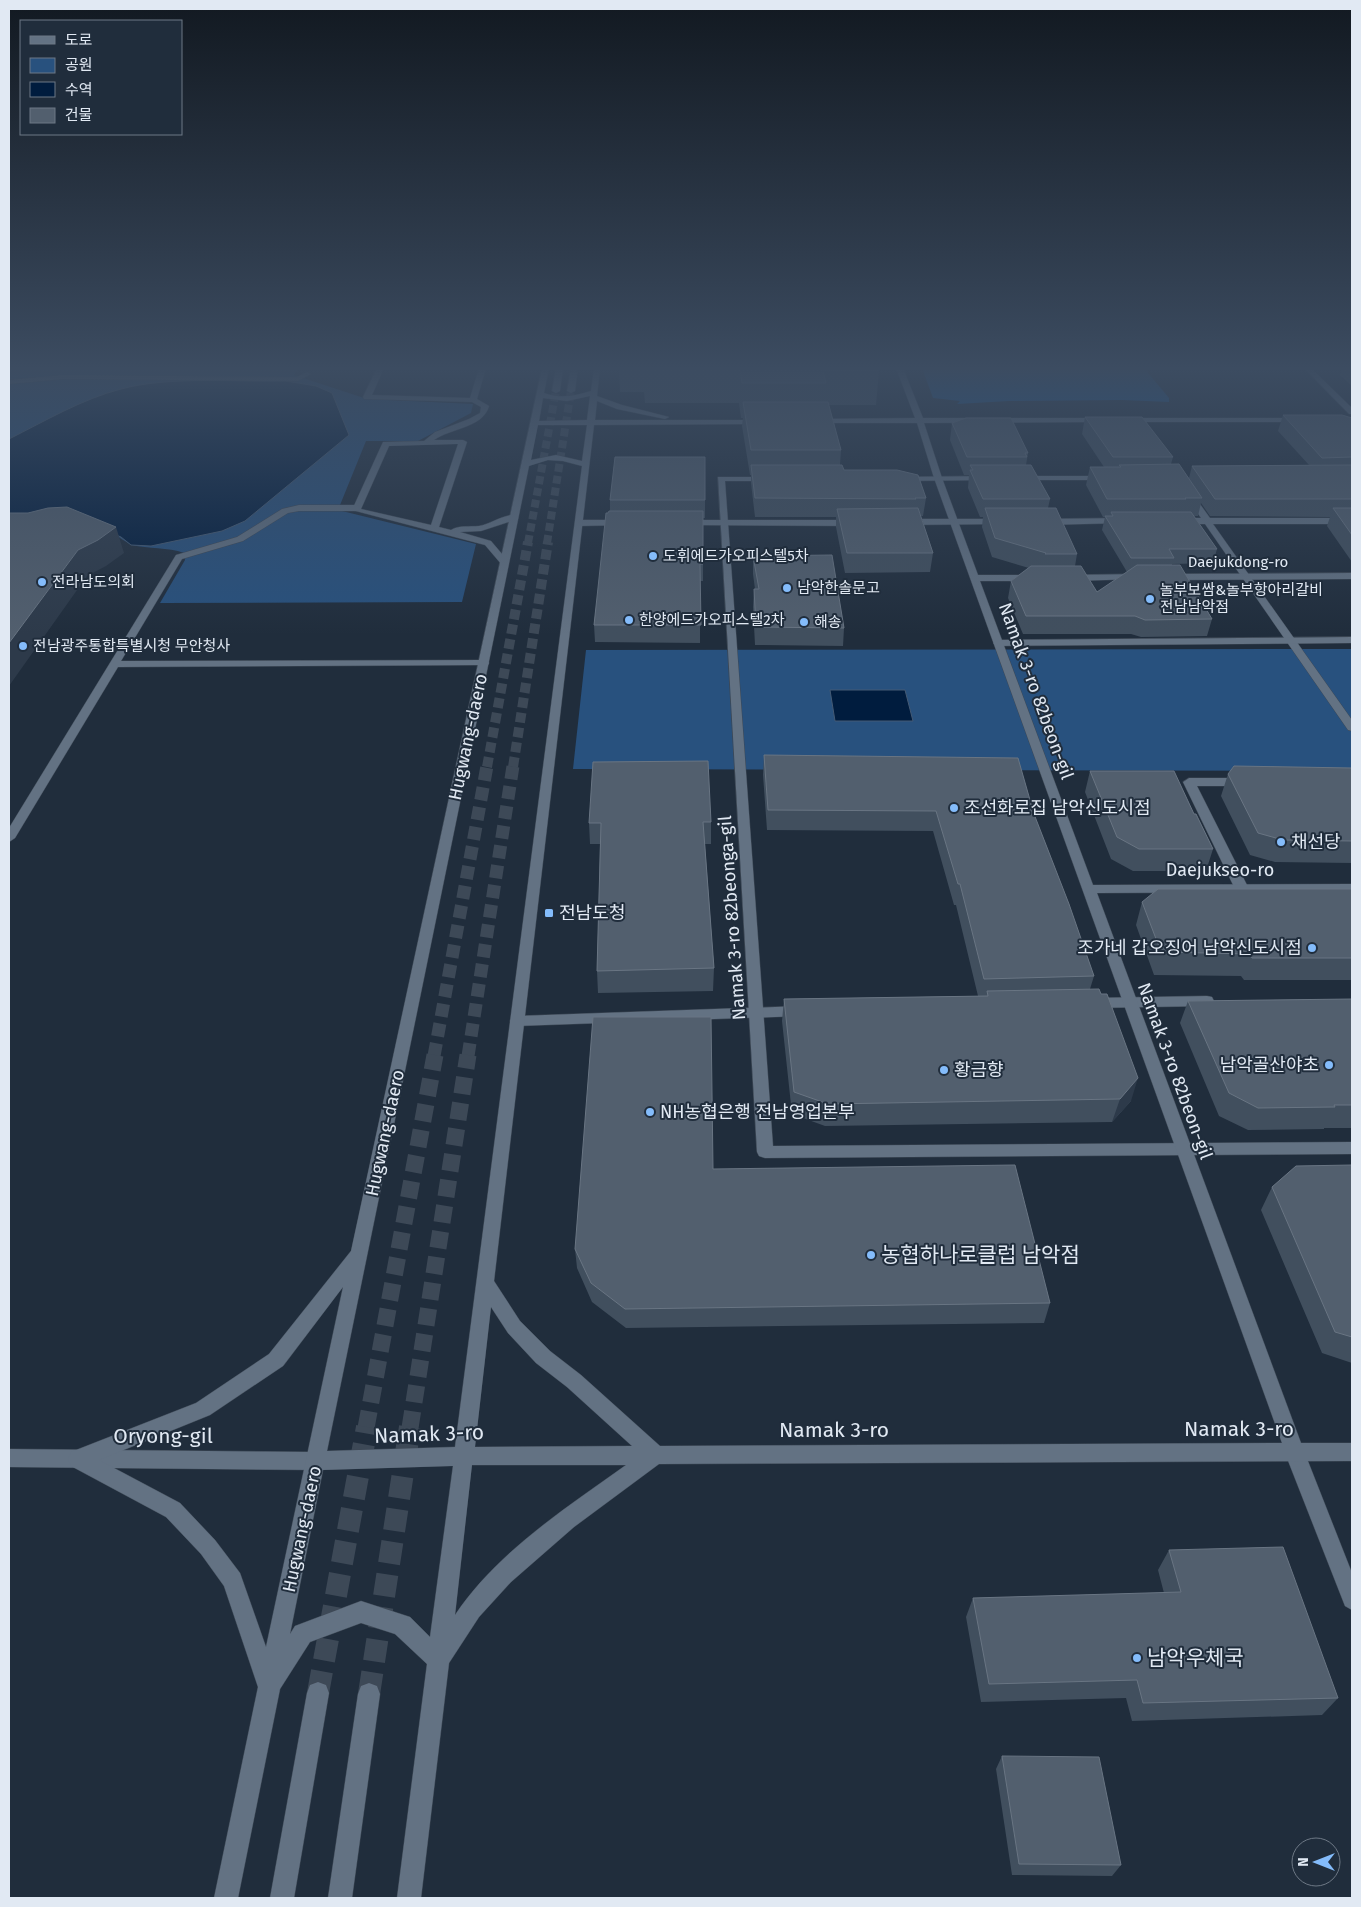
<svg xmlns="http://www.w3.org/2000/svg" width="1361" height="1907" font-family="'Fira Sans','Noto Sans KR',sans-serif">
  <rect width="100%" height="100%" fill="#202d3c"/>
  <path fill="#28517e" d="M9,368H298L294,375L367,399L473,404L471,413L418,441H366L338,510L476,544L462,602L160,603L185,560L184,553C168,547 148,549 132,545C127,543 118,536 111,533L9,535Z
    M1352,649V771L573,769L586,650Z"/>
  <path fill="#13589b" d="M922,368H1144L1169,398V402L1122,400L1009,401L957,404L960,401L933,398Z"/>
  <path fill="#001c3e" stroke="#445a74" d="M286,381L316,386L332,393L349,435L245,521L222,531L151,546L131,545L121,537L111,533L9,535V439C45,421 82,399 121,389C169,376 235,382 286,381Z
    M830,690H905L913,721H835Z"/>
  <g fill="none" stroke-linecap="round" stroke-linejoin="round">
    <path stroke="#3d4957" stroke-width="8" stroke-dasharray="8 4" stroke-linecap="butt" d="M528,543L556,391
      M547,543L571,391"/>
    <path stroke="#3d4957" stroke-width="10" stroke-dasharray="10 5" stroke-linecap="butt" d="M487,767L528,542
      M513,767L548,542"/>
    <path stroke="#3d4957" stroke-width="13" stroke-dasharray="13 7" stroke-linecap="butt" d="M434,1056L487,766
      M468,1056L513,766"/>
    <path stroke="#3d4957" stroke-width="17" stroke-dasharray="17 9" stroke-linecap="butt" d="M366,1428L435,1055
      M410,1428L468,1055"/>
    <path stroke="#3d4957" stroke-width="22" stroke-dasharray="22 11" stroke-linecap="butt" d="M318,1693L367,1427
      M369,1694L410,1427"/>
    <g stroke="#3d4855" stroke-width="1">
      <path id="service" d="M377,368H384L372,395L470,398L479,368H486L477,399L489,406C483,428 451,428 434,440H463L467,442L439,527L451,530C458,525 470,527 479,526C491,524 505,513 518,515V519L481,531L460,532L491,541L508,561V565H502L485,545L352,510L383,442L424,441L435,432L469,419L480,413L481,407L472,402L364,399L363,397ZM458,444L431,525L361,509L389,446Z
        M307,372L311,374L309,375L298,381L63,379L9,384V380L63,375L297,377Z"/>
    </g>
    <g stroke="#3d4855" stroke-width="1">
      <path id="pedestrian" d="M1189,492L1192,493L1210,518H1352V524H1213L1352,720V731L1348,730L1205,524H1180L1176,521L1180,518H1201L1185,495Z
        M1121,518L1124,519V523L1045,525L1041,522L1045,519Z
        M1001,519L1005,522L1004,524L905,525L901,522L905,519Z
        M624,520L627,521V525L579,526L575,523L579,520Z
        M685,520H854L858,523L854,526L682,525L681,523Z
        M1207,996L1212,997L1214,1001L1212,1005L1207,1006L1093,1008L1088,1007L1086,1003L1088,999L1093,998Z
        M802,1006L807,1007L809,1011L807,1015L802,1016L517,1026L512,1025L510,1021L512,1017L517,1016Z"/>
    </g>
    <g stroke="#3d4855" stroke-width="1">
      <path id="minor" d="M987,476L991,478L990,480L901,481L897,479L901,477Z
        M1018,476H1107L1111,478L1107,480H1021L1017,478Z
        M718,477H769L773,479L769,481H725L773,1146L1352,1142V1154L765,1158L759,1156L757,1152Z
        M299,505H357L361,508L357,511H299L288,513L243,541L182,559L121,661L484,660L488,661L489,663L488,665L118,667L15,838L9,842V828L176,555L237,537L282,509Z
        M1352,637V643L998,646L993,643L998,640Z
        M1189,778H1244L1250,782L1244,786H1197L1249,889L1247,892L1242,893L1235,889L1183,782Z
        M1295,1444L1302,1446L1352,1573V1610L1345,1606L1285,1453L1288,1446Z
        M9,1449L317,1452L324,1454L327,1461L324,1468L317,1470L9,1467Z"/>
    </g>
    <g stroke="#3d4855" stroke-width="1">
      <path id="tertiary" d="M542,368H549L544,393C560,399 575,396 591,391L594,368H600L597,396L622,405L669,417L665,419L617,409L597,401L595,420H761L765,422L761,424L594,425L494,1281L520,1321L550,1351L581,1375L660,1446L1282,1443L934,478L917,423H815L811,421L815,419L915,418L896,368H903L923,418H1103L1107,420L1103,422L924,423L942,478L978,575H1034L1039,578L1034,581H980L1093,885L1352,884V892L1097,893L1301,1443H1352V1461L659,1464L574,1527L511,1582L479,1617L449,1663L421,1898H397L427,1664L395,1634L361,1623L310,1642L280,1689L238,1898H214L258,1687L224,1586L201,1554L166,1517L71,1466L68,1459L71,1452L196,1403L269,1354L351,1251ZM590,396L587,420L539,421L543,398L567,401ZM538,425H587L582,461L556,455L531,460ZM548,460L563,461L582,466L455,1447L327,1451L529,466ZM343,1287L266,1647L240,1573L215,1540L180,1503L99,1460L210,1415L283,1366ZM491,1307L508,1333L536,1363L567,1387L632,1446L475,1447ZM472,1465H626C566,1508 497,1552 455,1615ZM453,1466L430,1637L410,1617L361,1601L295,1626L290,1634L323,1470Z
        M556,368H563L560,391L556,393L552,391Z
        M571,368H578L575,391L571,393L567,391Z
        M1304,368H1311L1352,408V414H1349Z
        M1124,418H1301L1305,420L1301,422H1127L1123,420Z
        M1352,573V579L1168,580L1163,577L1168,574Z
        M1137,574L1142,577L1140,579L1071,581L1066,578L1071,575Z
        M318,1682L326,1685L329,1693L294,1898H270L307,1693L310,1685Z
        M369,1683L377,1686L380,1694L352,1898H328L358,1694L361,1686Z"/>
    </g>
    <use href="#service" fill="#637283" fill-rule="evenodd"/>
    <use href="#pedestrian" fill="#637283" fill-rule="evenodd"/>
    <use href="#minor" fill="#637283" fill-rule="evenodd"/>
    <use href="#tertiary" fill="#637283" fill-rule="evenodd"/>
  </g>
  <path fill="#414f5e" d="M619,368H878L879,371L876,405H829L841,450L840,465L844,470L926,498L923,516H921L933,553L930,572L845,573L836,527V517H755L751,483V475H750L742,426L743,418H741L739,403H645L644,392H620Z
    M1342,368H1352V386L1340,375Z
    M1283,415L1352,418V562L1327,526L1330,517L1210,516L1201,503L1198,516H1194L1217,549L1213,563L1172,564V565L1212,619L1207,636L1141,637L1131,634H1023L1008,598L1011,581L1029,568L992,557L982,527L983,517H980L968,488L969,475H964L950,440L952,423L1028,453L1026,465L1050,499L1048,508L1077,554L1075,566L1097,592L1127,572L1102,530L1105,517H1103L1086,485L1090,467H1104L1082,434L1085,417L1173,457L1171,464L1189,478L1192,466L1309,465L1278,431Z
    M610,500H705V518H703V581H700V643L595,642L594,625L608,513L610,511Z
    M753,556L844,628L843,646L755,645L753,607L754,589H755L753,574Z
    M764,755L1034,814L1094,976L1090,989L1131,1101L1112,1122L825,1126L792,1114L782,1021L784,999L978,996L956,905H954L933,831L767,830L763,775Z
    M1352,768V863L1275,862L1250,855L1221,796L1228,774Z
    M1090,771L1194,814L1213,849L1206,871H1133L1111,859L1085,792Z
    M711,822V844H705L714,968L713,991L598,993L597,971L600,844H590L589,823Z
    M1352,889V980H1244L1241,976L1154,975L1136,925L1142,902Z
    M1352,999V1128H1324V1129L1248,1130L1219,1116L1180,1023L1188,1001Z
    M1352,1165V1363L1322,1353L1261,1210L1272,1187Z
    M713,1169L1050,1303L1044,1323L626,1328L592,1302L577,1268L575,1249Z
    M1169,1550L1338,1698L1322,1715L1132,1721L1126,1698L981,1702L966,1617L973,1598L1164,1593L1158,1570Z
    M1002,1756L1121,1865L1112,1876L1012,1875L996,1769Z"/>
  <path fill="#2d3a4a" d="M116,527L124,553L106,566L87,576L9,686V643L78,550Z
    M1138,1078L1131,1101L1112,1122L1120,1099Z"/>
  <path fill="#525f6e" stroke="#697583" d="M644,368H878L879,371H823L826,383H742L740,369H644Z
    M743,402H828L841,450H751Z
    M1283,415H1342L1352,418V457L1322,458Z
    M1085,417H1142L1173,457H1113Z
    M966,418H1011L1028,453H1025L1027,457H967L952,423Z
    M615,457H705V500H610Z
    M1179,464L1202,498H1185L1186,499H1107L1090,467H1121L1119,465Z
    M751,465H842L844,470H897L918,475L926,498H915L916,499L755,498Z
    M970,465H1031L1050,499H983L970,470H973Z
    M1352,465V499H1215L1192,466Z
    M67,507L116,527L98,540L78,550L9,643V513H28L48,508Z
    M918,508L933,553H847L837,509Z
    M985,508H1056L1077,554H1045L1046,553L995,538Z
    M1333,508H1352V535Z
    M609,511H703V564H700L701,625H594L606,513H608Z
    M1111,512H1191L1217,549H1169L1174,558H1131L1105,516H1113Z
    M832,555L844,628L756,627L754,589H759L753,556Z
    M1137,565H1180L1212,619L1145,620L1135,616H1026L1011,581L1031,566H1081L1097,592Z
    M764,755L1018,758L1034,814L1069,904L1094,976L984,979L960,884H958L936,811L768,810Z
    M708,761L711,822H703L714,968L597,971L601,823H589L593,762Z
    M1234,766L1352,768V841L1283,840L1258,833L1228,774Z
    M1090,771H1174L1194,814H1196L1213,849H1139L1117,837Z
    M1158,889H1352V958H1252L1250,954L1161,952L1142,902Z
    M1099,989L1101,994H1107L1138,1078L1120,1099L828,1104L794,1092L784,999L988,996L987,991Z
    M1352,999V1105H1334L1335,1107L1258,1108L1229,1093L1188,1001Z
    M593,1017H711L713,1169L1015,1165L1050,1303L625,1309L591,1283L575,1249Z
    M1352,1165V1337L1335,1332L1272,1187L1296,1166Z
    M1283,1547L1338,1698L1143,1703L1137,1680L989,1684L973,1598L1181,1592L1169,1550Z
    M1002,1756L1099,1757L1121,1865L1019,1864Z"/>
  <linearGradient id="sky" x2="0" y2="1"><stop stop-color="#121921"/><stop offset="0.58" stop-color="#3c4c61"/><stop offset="1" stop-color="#3c4c61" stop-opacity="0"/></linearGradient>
  <rect width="1361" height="635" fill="url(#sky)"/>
  <g fill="#84bcfb" stroke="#202d3c" stroke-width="2">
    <circle cx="653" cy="556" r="5"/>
    <circle cx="42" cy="582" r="5"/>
    <circle cx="787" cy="588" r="5"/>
    <circle cx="1150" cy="599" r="5"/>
    <circle cx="629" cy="620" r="5"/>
    <circle cx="804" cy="622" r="5"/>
    <circle cx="23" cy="646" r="5"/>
    <circle cx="954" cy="808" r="5"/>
    <circle cx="1281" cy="842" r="5"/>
    <rect x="544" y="908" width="10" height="10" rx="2.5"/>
    <circle cx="1312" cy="948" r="5"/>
    <circle cx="1329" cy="1065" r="5"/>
    <circle cx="944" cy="1070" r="5"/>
    <circle cx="650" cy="1112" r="5"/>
    <circle cx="871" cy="1255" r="5"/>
    <circle cx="1137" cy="1658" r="5"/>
  </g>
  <g text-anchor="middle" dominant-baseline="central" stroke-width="4" stroke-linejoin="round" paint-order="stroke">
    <g font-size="15" fill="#e1e9f3" stroke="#202d3c" text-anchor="start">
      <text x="663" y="556">도휘에드가오피스텔5차</text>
      <text x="52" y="582">전라남도의회</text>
      <text x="797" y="588">남악한솔문고</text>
      <text x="1160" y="590">놀부보쌈&amp;놀부항아리갈비<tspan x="1160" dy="17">전남남악점</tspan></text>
      <text x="639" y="620">한양에드가오피스텔2차</text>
      <text x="814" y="622">해송</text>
      <text x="33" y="646">전남광주통합특별시청 무안청사</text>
    </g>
    <g font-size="15" fill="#e1e9f3" stroke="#202d3c">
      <text x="1238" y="562">Daejukdong-ro</text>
    </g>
    <g font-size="18" fill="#e1e9f3" stroke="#202d3c">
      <text transform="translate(1036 691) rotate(70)">Namak 3-ro 82beon-gil</text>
      <text transform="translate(468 737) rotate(-78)">Hugwang-daero</text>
      <text x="1220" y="870">Daejukseo-ro</text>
      <text transform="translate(732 918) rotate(-94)">Namak 3-ro 82beonga-gil</text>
      <text transform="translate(1175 1071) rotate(70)">Namak 3-ro 82beon-gil</text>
      <text transform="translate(385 1133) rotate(-78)">Hugwang-daero</text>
      <text transform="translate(302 1529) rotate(-78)">Hugwang-daero</text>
    </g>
    <g font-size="18" fill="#e1e9f3" stroke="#202d3c" text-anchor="start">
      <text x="964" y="808">조선화로집 남악신도시점</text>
      <text x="1291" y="842">채선당</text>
      <text x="559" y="913">전남도청</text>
      <text x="1302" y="948" text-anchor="end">조가네 갑오징어 남악신도시점</text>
      <text x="1319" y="1065" text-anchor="end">남악골산야초</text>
      <text x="954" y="1070">황금향</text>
      <text x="660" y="1112">NH농협은행 전남영업본부</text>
    </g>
    <g font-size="21" fill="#e1e9f3" stroke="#202d3c" text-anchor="start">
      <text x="881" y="1255">농협하나로클럽 남악점</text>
      <text x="1147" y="1658">남악우체국</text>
    </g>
    <g font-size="21" fill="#e1e9f3" stroke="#202d3c">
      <text x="1239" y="1429">Namak 3-ro</text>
      <text x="834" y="1430">Namak 3-ro</text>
      <text transform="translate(429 1434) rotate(-2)">Namak 3-ro</text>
      <text x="163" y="1436">Oryong-gil</text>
    </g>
  </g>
  <rect width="1361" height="1907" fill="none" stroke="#e1e9f3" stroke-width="20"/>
  <rect x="20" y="20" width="162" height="115" fill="#202d3c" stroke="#6d7885"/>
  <rect x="30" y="36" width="25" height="8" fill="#637283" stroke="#6d7885"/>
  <text x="65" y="45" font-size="15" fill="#e1e9f3">도로</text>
  <rect x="30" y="58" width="25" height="15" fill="#28517e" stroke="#6d7885"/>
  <text x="65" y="70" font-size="15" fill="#e1e9f3">공원</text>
  <rect x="30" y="82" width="25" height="15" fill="#001c3e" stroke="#6d7885"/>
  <text x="65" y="95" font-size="15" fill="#e1e9f3">수역</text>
  <rect x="30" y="108" width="25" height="15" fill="#525f6e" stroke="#6d7885"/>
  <text x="65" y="120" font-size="15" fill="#e1e9f3">건물</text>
  <g transform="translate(1316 1862) rotate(270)"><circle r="24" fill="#202d3c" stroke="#6d7885"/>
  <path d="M0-4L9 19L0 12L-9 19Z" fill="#84bcfb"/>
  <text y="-8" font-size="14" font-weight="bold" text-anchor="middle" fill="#e1e9f3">N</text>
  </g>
</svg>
